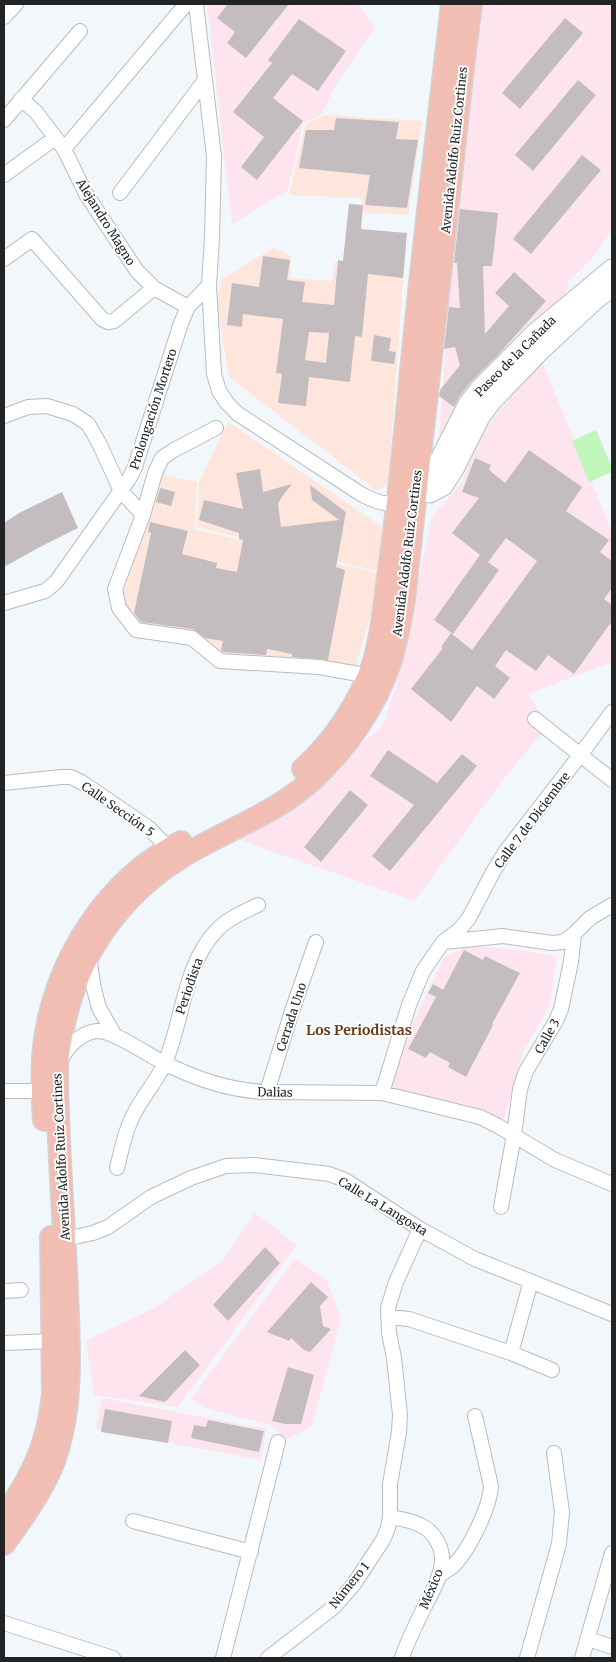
<svg xmlns="http://www.w3.org/2000/svg" width="616" height="1662" font-family="Merriweather,serif">
  <rect width="100%" height="100%" fill="#f2f7fc"/>
  <path fill="#fde4ef" d="M207,4H358L375,27L334,88L322,114L303,123L288,190L232,224Z
    M471,4H612V230L593,258L569,280L563,300L439,436Z
    M541,359L612,532V662L528,694L549,724L502,781L415,901L236,839L382,727L395,689L432,517L462,482L481,434Z
    M468,946L516,949L557,957L550,1005L523,1052L504,1119L392,1088L404,1043L444,957Z
    M255,1213L297,1245L178,1407L94,1395L86,1340L153,1309L223,1260Z
    M295,1258L327,1280L341,1319L312,1425L287,1440L271,1425L205,1408L191,1399Z
    M102,1398L267,1429L261,1460L96,1429Z"/>
  <path fill="#ffe6dc" d="M325,115L422,121L408,215L361,212L363,198L289,195L305,125Z
    M351,237L406,241L388,484L377,491L229,377L217,306L221,279L274,248L291,256L290,278L332,281L334,262L345,263Z
    M228,422L385,529L377,571L197,527L199,482Z
    M160,474L197,482L195,529L382,574L355,669L221,660L193,637L136,628L117,589Z"/>
  <path fill="#c1f5ba" d="M596,430L612,468V472L589,482L572,441Z"/>
  <path fill="#c4bdbf" fill-rule="evenodd" d="M228,4H289L246,58L227,43L235,32L217,18Z
    M565,18L583,33L520,109L502,93Z
    M299,19L346,51L318,91L292,74L273,98L303,121L257,180L241,167L264,137L233,112L272,63L268,60Z
    M578,80L596,95L533,171L515,155Z
    M336,118L399,122L396,139L418,140L407,208L365,205L370,175L299,168L306,130H334Z
    M582,155L601,170L531,254L513,239Z
    M349,204L363,205L361,229L407,233L403,278L368,274L362,337L355,336L350,382L309,377L306,406L278,403L282,374L276,373L283,319L243,314L242,327L227,325L232,283L259,287L263,256L290,260L287,280L305,282L302,302L334,305L338,260L343,261ZM309,332L329,333L326,363L305,360Z
    M460,209L498,213L492,266H483L485,334L509,306L495,293L514,272L546,301L498,355L470,383L459,397L454,407L439,396L440,390L460,365L455,347L444,349L449,307L460,308L457,263H454Z
    M374,335L391,338L389,351L396,352L394,364L371,361Z
    M529,450L582,487L566,511L609,540L600,552L612,561V588L604,599L612,605V621L574,674L548,655L536,671L506,650L495,666L510,678L494,699L477,686L451,722L411,689L443,648L441,647L451,633L472,650L537,561L506,538L488,562L499,570L453,634L434,620L480,555L452,533L479,498L462,492L475,458L491,465L489,470L505,483Z
    M260,469L263,492L292,484L281,498L278,504L281,527L339,520L312,500L310,485L346,512L336,567L345,570L328,660L292,657V654L267,649L266,655L223,652L221,650L223,641L205,638L193,629L141,622L134,613L151,533L148,532L150,522L188,531L182,554L217,563L216,568L237,572L243,540L239,539V533L199,520L204,500L243,509L236,473Z
    M160,488L175,492L171,506L156,502Z
    M62,492L78,528L38,548L4,567V523L19,513Z
    M388,750L437,783L462,754L477,766L390,871L372,856L414,805L370,776Z
    M350,790L368,805L321,862L304,847Z
    M464,950L483,960L485,956L520,973L492,1024L493,1025L466,1077L448,1067L450,1063L430,1052L426,1058L408,1049L436,997L428,993L433,984L443,990Z
    M265,1247L280,1263L228,1321L213,1305Z
    M311,1282L328,1297L320,1306L323,1326L331,1329L310,1352L304,1350L291,1338L289,1341L267,1332Z
    M185,1350L200,1365L165,1402L139,1396Z
    M288,1367L314,1375L301,1424H285L272,1421Z
    M105,1409L172,1421L168,1443L101,1432Z
    M208,1420L264,1431L259,1452L191,1438L194,1425L206,1427Z"/>
  <g fill="none" stroke-linecap="round" stroke-linejoin="round">
    <g stroke="#b8bcc1" stroke-width="16">
      <path id="street" d="M196,4L214,156L212,238L209,285L214,374L219,391L227,403L238,414L361,494C374,501 389,508 403,499
        M4,17L16,4
        M21,99L36,112L64,149L86,194L137,271L154,288L188,307
        M4,120L80,31
        M64,149L186,4
        M4,175L55,138
        M120,193L205,80
        M4,259L32,239L102,319L108,322L114,321L154,288
        M4,416L28,407L47,406L73,414L88,424L99,443L121,491L143,515
        M216,428L174,450L162,458L155,473L143,515L115,589L119,608L136,630L192,638L220,661L319,667L376,677
        M4,603L45,591L56,582L129,479L135,467L181,323L188,307L209,285
        M535,719L612,780
        M4,783L61,777H71L83,783L149,828L168,848
        M444,942L503,936L552,943L563,942L574,934L590,918L612,905
        M89,957L94,989L99,1008L114,1034
        M60,1060C68,1047 81,1032 98,1031C114,1031 148,1055 164,1063C196,1079 231,1091 267,1092L382,1093L480,1117L498,1126L555,1160L612,1184
        M4,1091H49
        M267,1092L292,1011L316,942
        M382,1093L409,1005L423,971L443,942L460,929L469,918L493,872L506,851L581,754L612,712
        M117,1168C122,1148 126,1127 136,1110C145,1094 156,1081 164,1065C183,1023 183,966 216,931C227,919 243,912 258,905
        M501,1207L514,1135L520,1089L526,1071L556,1021L561,1009L571,962L574,934
        M65,1239L93,1233L108,1227L151,1197L191,1178L226,1166L254,1165L329,1174L345,1180L420,1229L475,1259L612,1314
        M4,1291L21,1290
        M388,1317L409,1319L511,1353L552,1370
        M4,1343L52,1341
        M511,1353L531,1281
        M390,1517C400,1519 411,1520 420,1525C434,1531 443,1547 442,1562C441,1576 433,1590 427,1602C418,1620 408,1639 402,1658
        M133,1521L251,1552
        M439,1576C444,1572 451,1568 455,1564C470,1548 490,1507 491,1486L475,1416
        M4,1623L113,1658
        M588,1639L612,1647
        M223,1658L278,1442
        M268,1658L334,1607L354,1584L383,1540L388,1528L390,1517V1484L399,1432L400,1415L394,1358L389,1333L388,1308L396,1282L420,1229
        M527,1658L559,1544L562,1512L554,1453
        M582,1658L612,1553"/>
    </g>
    <g stroke="#b8bcc1" stroke-width="21">
      <path id="secondary" d="M416,489L431,477L468,404L479,390L534,334L612,269
        M416,489L430,493L443,486L454,469L480,417L492,401L541,350L595,300L612,287"/>
    </g>
    <g stroke="#d3d3d3" stroke-width="24">
      <path id="primary" d="M303,769C334,741 359,703 373,664C382,636 384,606 388,577C397,516 403,454 409,392C421,262 437,133 452,4
        M44,1120C42,1093 41,1066 45,1039C57,958 107,880 181,842
        M4,1517C32,1476 48,1444 53,1394L51,1237
        M4,1544C25,1515 48,1484 58,1449C73,1398 69,1344 67,1291C64,1216 57,1140 57,1065C60,1041 64,1018 72,995C90,938 130,889 180,858C223,831 273,815 311,781C346,749 375,708 390,663C397,642 400,621 404,600L463,68L471,4"/>
    </g>
    <use href="#street" stroke="#fff" stroke-width="14"/>
    <use href="#secondary" stroke="#fff" stroke-width="19"/>
    <use href="#primary" stroke="#f2bdb2" stroke-width="21"/>
  </g>
  <g text-anchor="middle" dominant-baseline="central" stroke-width="4" stroke-linejoin="round" paint-order="stroke">
    <g font-size="12" fill="#212324" stroke="#fff">
      <text transform="translate(454 150) rotate(-84)">Avenida Adolfo Ruiz Cortines</text>
      <text transform="translate(106 222) rotate(58)">Alejandro Magno</text>
      <text transform="translate(515 356) rotate(-45)">Paseo de la Cañada</text>
      <text transform="translate(153 409) rotate(-72)">Prolongación Mortero</text>
      <text transform="translate(407 553) rotate(-83)">Avenida Adolfo Ruiz Cortines</text>
      <text transform="translate(118 809) rotate(35)">Calle Sección 5</text>
      <text transform="translate(532 820) rotate(-53)">Calle 7 de Diciembre</text>
      <text transform="translate(189 986) rotate(-71)">Periodista</text>
      <text transform="translate(291 1017) rotate(-72)">Cerrada Uno</text>
      <text transform="translate(547 1036) rotate(-61)">Calle 3</text>
      <text transform="translate(275 1092) rotate(1)">Dalias</text>
      <text transform="translate(61 1157) rotate(-93)">Avenida Adolfo Ruiz Cortines</text>
      <text transform="translate(383 1206) rotate(31)">Calle La Langosta</text>
      <text transform="translate(349 1585) rotate(-51)">Número 1</text>
      <text transform="translate(431 1589) rotate(-67)">México</text>
    </g>
    <g font-size="14" font-weight="bold" fill="#673b16" stroke="#fff">
      <text x="359" y="1030">Los Periodistas</text>
    </g>
  </g>
  <rect width="616" height="1662" fill="none" stroke="#212324" stroke-width="10"/>
</svg>
